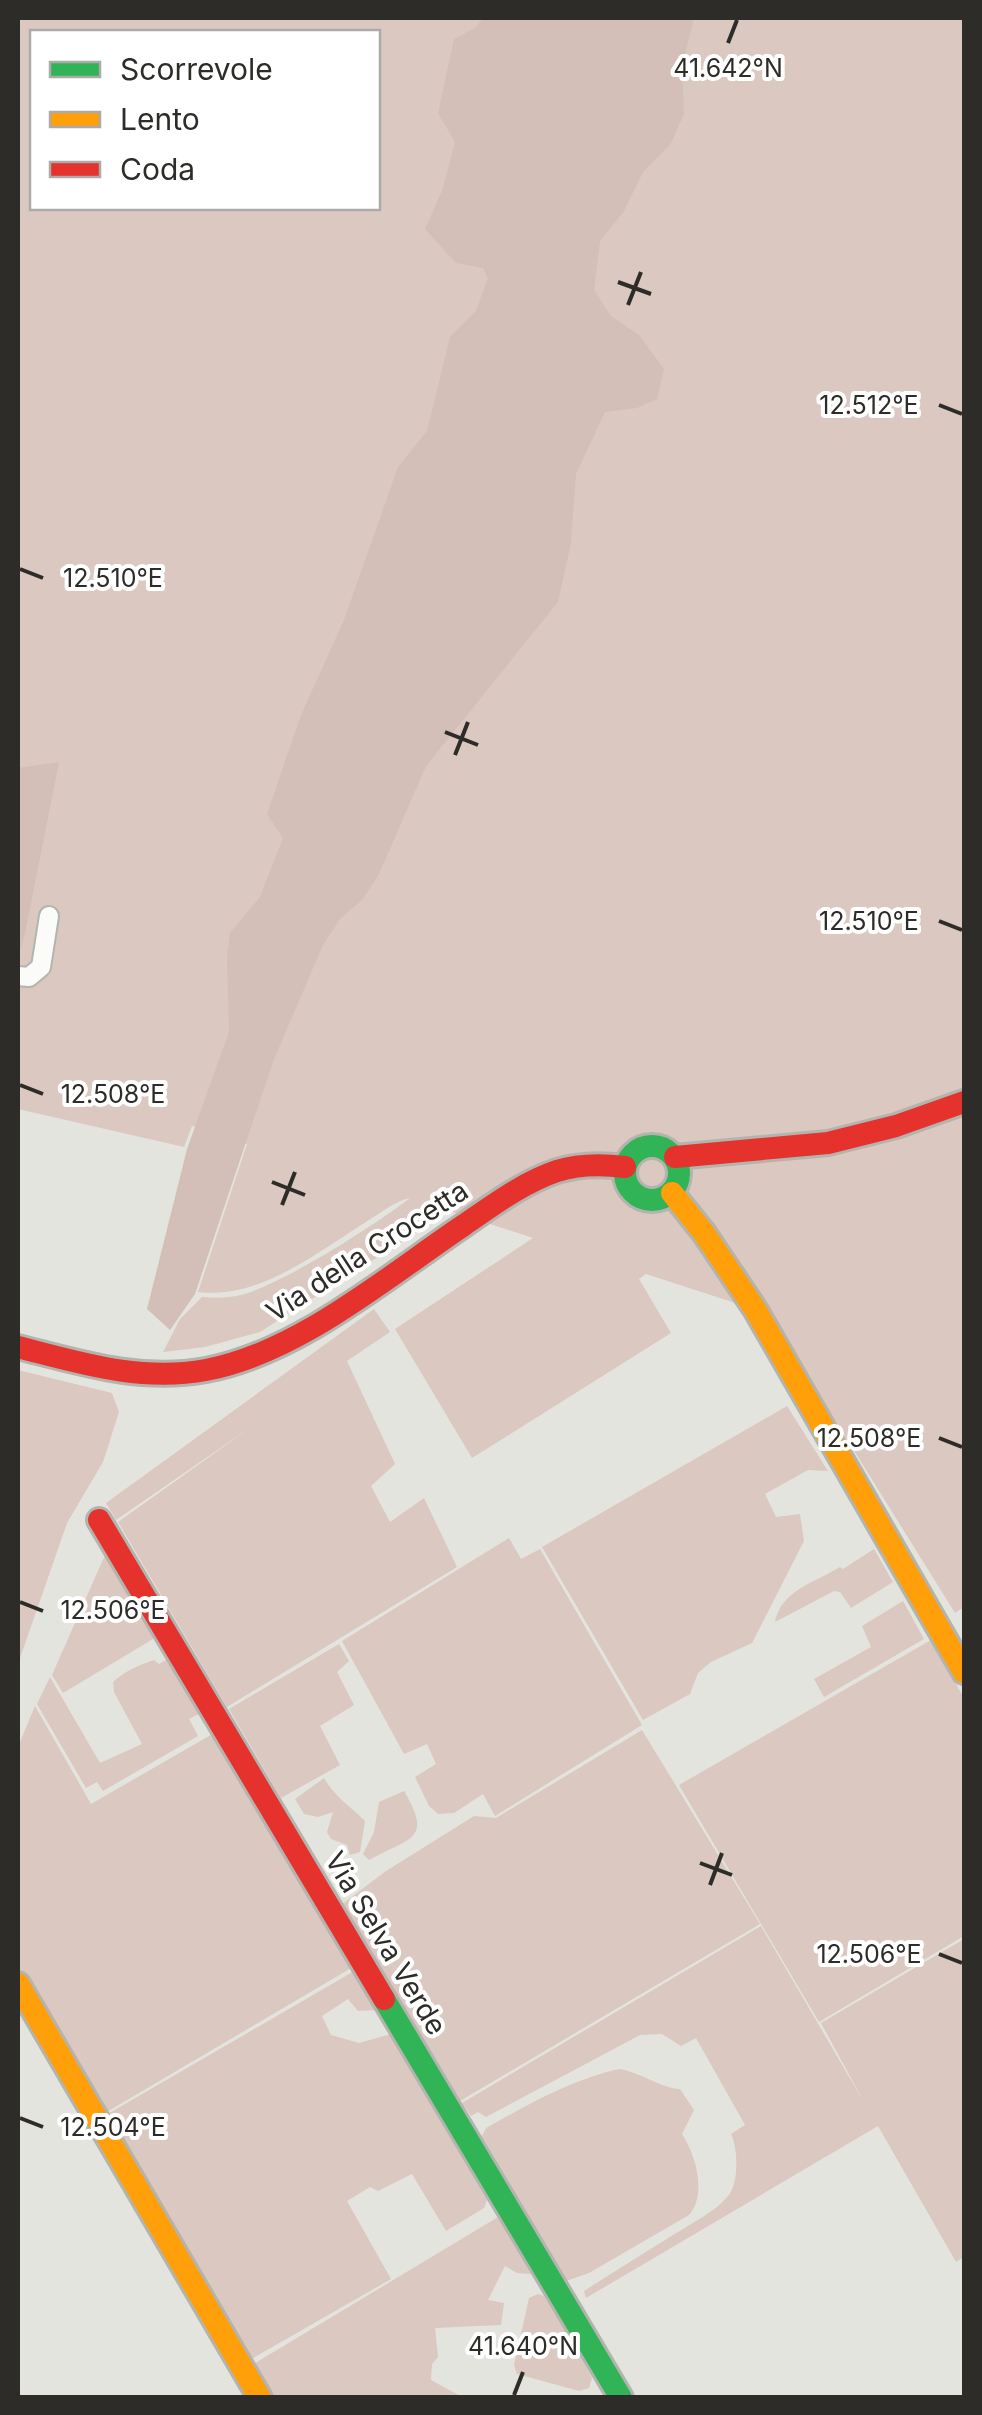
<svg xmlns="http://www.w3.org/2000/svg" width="982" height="2415" font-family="Inter,sans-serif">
  <rect width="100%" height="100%" fill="#e4e4de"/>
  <path fill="#dac8c1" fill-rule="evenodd" d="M18,18H964V1607L955,1613L769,1314L646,1274L639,1279L671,1333L472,1458L395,1329L533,1238L450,1211L260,1332L205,1347L163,1352L180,1319L202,1297C216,1298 228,1298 241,1295C283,1284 375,1225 410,1198C397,1200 382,1212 369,1220C319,1251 260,1300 198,1292L247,1144L192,1126L184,1147L18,1109ZM32,32H378V208H32Z
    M374,1309L390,1332L347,1361L395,1464L371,1486L390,1522L424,1498L457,1567L227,1707L118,1522L254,1425L116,1520L106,1503Z
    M18,1370L112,1393L119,1412L103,1462L67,1523L18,1664Z
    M787,1406L828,1471L808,1470L765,1494L776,1517L800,1514L804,1541L752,1643L711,1662L698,1673L690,1694L643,1720L542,1547Z
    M509,1538L521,1559L540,1549L642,1725L495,1816L483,1794L454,1813L438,1814L429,1806L415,1777L436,1764L427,1744L404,1754L342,1641Z
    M874,1549L893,1582L851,1608L840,1592L834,1591L775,1622C781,1590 816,1582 840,1567L843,1569Z
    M105,1555L158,1636L63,1693L52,1675Z
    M903,1601L924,1639L824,1697L814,1679L871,1647L862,1626Z
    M931,1640L964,1698V1936L819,2022L679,1785Z
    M339,1644L349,1661L337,1672L354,1705L320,1726L340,1765L281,1798L229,1709Z
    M169,1658L201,1713L189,1719L198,1736L103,1791L97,1782L86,1788L37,1704L50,1677L100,1763L142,1744L114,1692L113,1682C125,1671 139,1665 154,1660L159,1664Z
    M35,1706L91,1804L216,1732L353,1967L105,2113L18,1966V1747Z
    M642,1730L760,1924L460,2101L341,1905L386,1871L474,1816L496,1818Z
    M324,1778C334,1796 350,1806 365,1821L360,1852L350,1855L347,1845L331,1839L327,1832L333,1812L318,1817L304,1814L295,1799Z
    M404,1791C433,1840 411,1837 369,1860L363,1854L374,1832L379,1802Z
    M761,1926L865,2104L821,2023L964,1939V2257L956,2262L878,2126L586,2298L584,2291C615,2271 646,2252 678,2232C694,2222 716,2211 729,2195C739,2182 738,2148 731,2134L745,2125L696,2038L681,2046L662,2034L640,2035L486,2117L478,2112L471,2116L462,2103Z
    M356,1970L378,2010L358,2011L348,1999L322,2016L331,2035L359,2043L391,2034L487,2200L484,2208L446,2231L412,2174L378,2191L370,2187L347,2201L391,2279L248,2361L106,2115Z
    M619,2069C643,2073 660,2088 680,2089L694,2110L682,2134C696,2155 707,2195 689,2215L589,2273L566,2281L482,2136L486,2128C529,2104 570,2080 619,2069Z
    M498,2217L531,2274L517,2273L505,2266L488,2300L504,2303L501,2325L435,2328L438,2357L432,2364L431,2380L462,2397H271L252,2365Z
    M538,2294L544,2296L568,2334L564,2342L570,2349L575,2347L592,2378L589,2388L579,2391L517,2374L514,2365L529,2298Z"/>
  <path fill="#d3bfb7" d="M484,18H694L682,65L684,114L670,145L643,172L624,211L600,241L594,290L611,316L639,335L664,369L657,399L637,408L605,412L576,474L571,543L558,602L426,766L379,874L363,899L340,919L323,945L274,1059L195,1294L170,1330L147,1309L187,1149L229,1032L227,958L230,933L260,897L283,838L267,814L301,715L344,620L398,467L427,431L450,337L476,311L488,278L483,268L456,263L425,229L442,191L455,142L438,113L454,39L473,29Z
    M59,762L25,933L18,958V768Z"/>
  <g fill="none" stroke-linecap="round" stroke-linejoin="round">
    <g stroke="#b4b4af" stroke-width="22">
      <path id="street" d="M18,976L29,977L41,967L49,916"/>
    </g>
    <g stroke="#b4b4af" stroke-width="28">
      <path id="fast" d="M625 1173a27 27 0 1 1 54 0a27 27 0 1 1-54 0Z
        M384,1999L621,2398"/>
    </g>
    <g stroke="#b4b4af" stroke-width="28">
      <path id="slow" d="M672,1193L704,1233L755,1309L964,1672
        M18,1984L260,2398"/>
    </g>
    <g stroke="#b4b4af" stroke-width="28">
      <path id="jam" d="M675,1157L828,1143L896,1126L964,1102
        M18,1347C81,1363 140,1382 206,1370C298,1353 388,1276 464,1225C493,1205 524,1182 557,1171C579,1164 602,1164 625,1167
        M99,1520L384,1999"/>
    </g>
    <use href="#street" stroke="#fbfbfa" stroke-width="18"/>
    <use href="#fast" stroke="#30b455" stroke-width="22"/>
    <use href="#slow" stroke="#ff9f0a" stroke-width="22"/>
    <use href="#jam" stroke="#e5322d" stroke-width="22"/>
  </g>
  <path fill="none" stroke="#2d2c28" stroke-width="4" d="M728,43L737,20M618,282L651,294M628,305L641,272M939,405L962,414M20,569L43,578M445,732L478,745M455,755L468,722M939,921L962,930M20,1085L43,1094M272,1182L305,1195M282,1205L295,1172M939,1438L962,1447M20,1602L43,1611M700,1863L732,1875M710,1885L722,1853M939,1954L962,1963M20,2118L43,2127M514,2395L523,2372"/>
  <g text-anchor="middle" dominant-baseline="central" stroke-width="8" stroke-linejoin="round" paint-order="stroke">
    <g font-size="28" fill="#2d2c28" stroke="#fff">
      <text transform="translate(367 1251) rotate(-33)">Via della Crocetta</text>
      <text transform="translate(386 1943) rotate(59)">Via Selva Verde</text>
    </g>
  </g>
  <g font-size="25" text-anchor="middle" fill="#2d2c28" stroke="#fff" stroke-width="8" stroke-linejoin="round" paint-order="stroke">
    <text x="728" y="77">41.642°N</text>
    <text x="869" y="414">12.512°E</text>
    <text x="113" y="587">12.510°E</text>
    <text x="869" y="930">12.510°E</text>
    <text x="113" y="1103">12.508°E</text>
    <text x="869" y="1447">12.508°E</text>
    <text x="113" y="1619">12.506°E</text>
    <text x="869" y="1963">12.506°E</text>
    <text x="113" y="2136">12.504°E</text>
    <text x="523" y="2355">41.640°N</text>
  </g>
  <rect width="982" height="2415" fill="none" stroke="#2d2c28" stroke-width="40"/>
  <rect x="30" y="30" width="350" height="180" fill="#ffffff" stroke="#ababa9" stroke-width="2.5"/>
  <rect x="50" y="62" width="50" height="15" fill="#30b455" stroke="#ababa9" stroke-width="2.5"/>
  <text x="120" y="80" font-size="30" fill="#2d2c28">Scorrevole</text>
  <rect x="50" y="112" width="50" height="15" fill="#ff9f0a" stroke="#ababa9" stroke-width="2.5"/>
  <text x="120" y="130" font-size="30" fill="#2d2c28">Lento</text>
  <rect x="50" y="162" width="50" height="15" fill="#e5322d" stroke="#ababa9" stroke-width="2.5"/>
  <text x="120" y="180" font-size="30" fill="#2d2c28">Coda</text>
</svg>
